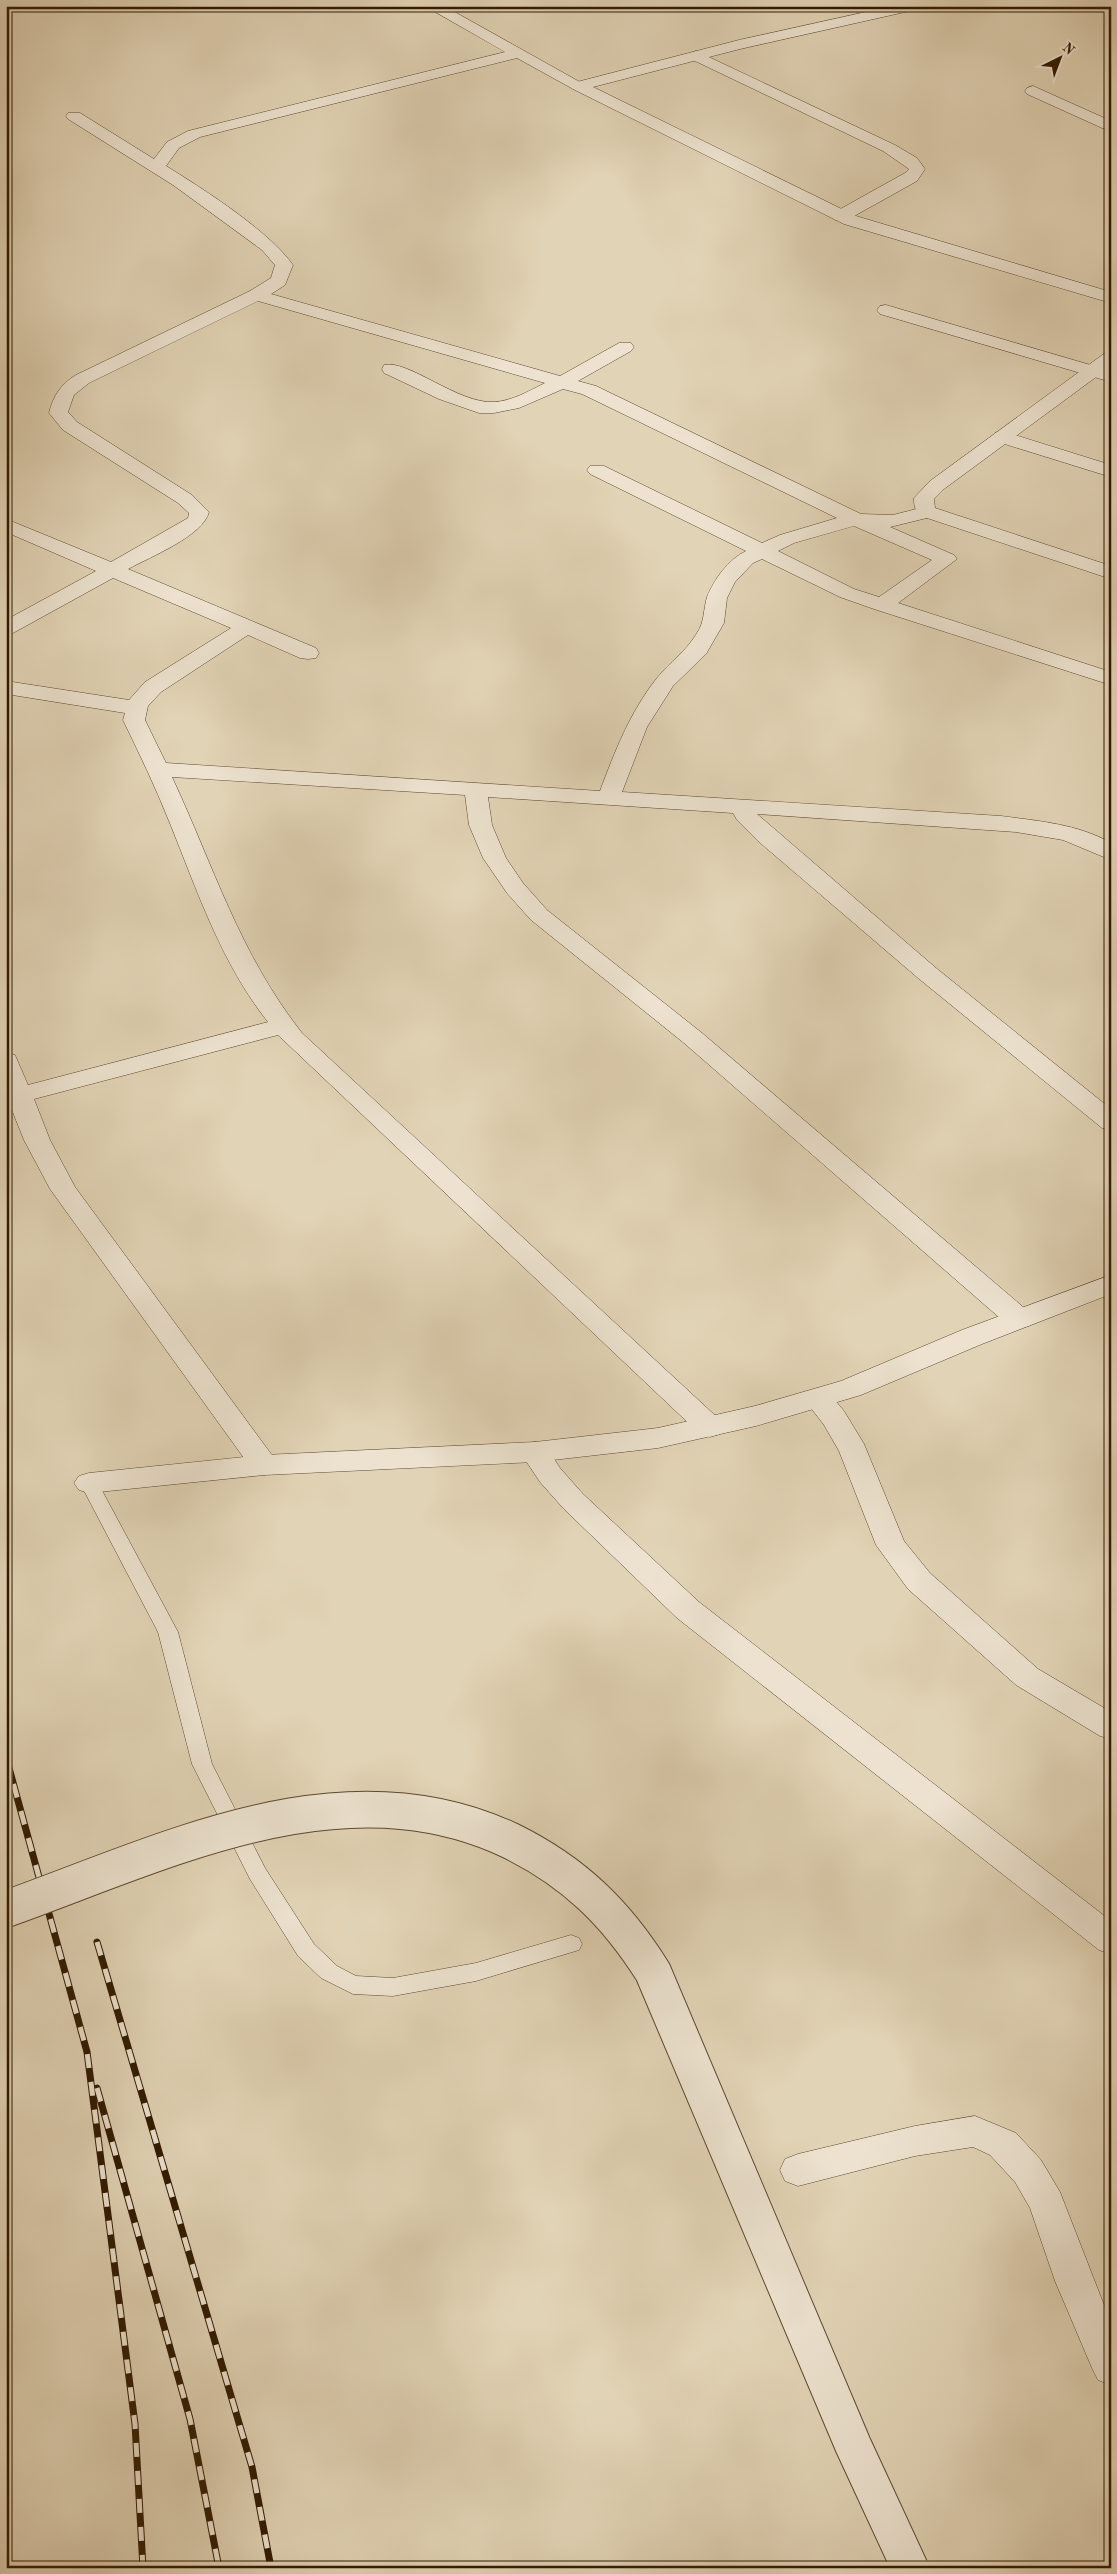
<svg xmlns="http://www.w3.org/2000/svg" width="1117" height="2574" font-family="'Old Standard TT',serif">
  <rect width="100%" height="100%" fill="#e1d3b5"/>
  <filter id="stains"><feTurbulence type="fractalNoise" baseFrequency=".004" numOctaves="4"/><feColorMatrix values="0 0 0 0 .2 0 0 0 0 .09 0 0 0 0 .02 0 0 0 .5 -.17"/></filter>
  <radialGradient id="worn" r=".72"><stop offset=".6" stop-color="#630" stop-opacity="0"/><stop offset="1" stop-color="#630" stop-opacity=".3"/></radialGradient>
  <g fill="none" stroke-linecap="round" stroke-linejoin="round">
    <g stroke="#5d482f" stroke-width="1">
      <path id="service" d="M89,1476L96,1478L98,1483L178,1632L212,1764L265,1868L314,1944L337,1966L356,1976L393,1978L476,1963L571,1935L579,1938L582,1944L579,1950L476,1981L393,1996L353,1994L321,1978L298,1956L250,1879L192,1764L158,1632L80,1483L82,1478Z"/>
    </g>
    <g stroke="#5d482f" stroke-width="1">
      <path id="minor" d="M425,6H444L587,86L585,89H573L517,58L200,137L179,148L166,166C202,188 269,231 293,265L285,285L271,294L560,376L619,343H631L634,347L631,351L578,381L596,386L861,514L893,515L928,506L935,508L938,512L935,516L890,527L954,555L957,559L898,603L1111,672V685L874,609L840,597L762,559L753,563L735,582L727,598L724,623L706,654L673,686L647,727L622,792L1001,816C1038,821 1078,824 1111,843V860L1063,840L1016,832L757,814L936,968L1111,1109V1130L1102,1128L918,978L758,841L737,820L733,813L488,797L492,825L506,858L523,883L547,910L702,1033L1029,1312L1033,1319L1029,1326L1019,1328L1009,1326L684,1043L531,920L507,893L483,858L469,825L465,795L172,777C214,867 239,953 302,1033L720,1420L724,1427L720,1434L710,1437L700,1434L278,1035L34,1099L50,1140L75,1187L274,1458L279,1465L274,1472L264,1475L254,1472L50,1189L24,1140L6,1095V1052L15,1055L28,1085L268,1022C221,963 197,890 169,821C155,786 139,753 123,720L125,713L6,694V681L129,700L145,682L231,628L113,578L13,633L6,635V620L96,571L6,532V519L111,562L188,518L189,513L178,503L63,430L49,413C53,396 61,384 76,375L250,291L271,278L275,265L262,250L173,185L68,119L66,116L68,113H80L154,159L167,142L188,131L505,52ZM258,301L545,383C529,391 512,401 494,402C458,404 408,359 384,365L382,369L384,373L439,399L479,413H494L519,408L563,389L582,394L837,518L780,535L762,543L604,466H590L587,470L590,474L746,551C729,559 714,579 707,597C703,610 705,621 697,633C685,653 671,661 657,678C630,712 615,751 600,791L166,763L145,720L148,706L161,692L248,635L300,658L308,659L316,658L319,653L316,648L128,569C150,557 203,536 209,512L192,495L77,422L68,412L74,395L89,383ZM854,526L932,560L879,597L854,589L778,551L794,543Z
        M696,51L895,145L917,158L925,169L917,181L847,220H835L833,216L835,212L905,173L909,169L883,151L691,59L688,56Z
        M1033,86L1111,121V132L1027,94L1025,91L1027,88Z
        M886,305L1111,371V382L880,314L877,310L880,306Z
        M1002,431L1111,465V477L995,441L992,437L995,433Z
        M818,1389L828,1392L844,1411L864,1444L904,1541L930,1573L1038,1669L1111,1712V1739L1100,1736L1016,1685L908,1589L876,1545L839,1451L824,1425L804,1399L808,1392Z
        M535,1442L545,1445L560,1468L583,1494L699,1602L1111,1921V1954L1099,1950L677,1618L563,1508L540,1482L520,1452L525,1445Z
        M975,2116L1016,2133L1041,2160L1060,2192L1111,2323V2385L1098,2380L1092,2368L1055,2281L1030,2208L1015,2182L990,2155L973,2147L915,2156L798,2186L785,2181L780,2170L785,2159L798,2154L915,2126Z"/>
    </g>
    <g stroke="#5d482f" stroke-width="1">
      <path id="tertiary" d="M893,6H921L914,10L740,49L593,87L856,216L1111,292V303L844,224L573,89L571,86L573,83L739,40Z
        M1111,352V366L944,489L934,499L935,508L1111,566V579L921,516C915,510 914,507 914,498L930,481L1105,353Z
        M1111,1275V1294L982,1344L861,1395L756,1426L658,1448L535,1462L264,1475L89,1493L79,1490L74,1483L79,1476L89,1473L264,1455L535,1442L658,1428L755,1406L841,1381L962,1330Z"/>
    </g>
    <use href="#service" fill="#ece2cf" fill-rule="evenodd"/>
    <use href="#minor" fill="#ece2cf" fill-rule="evenodd"/>
    <use href="#tertiary" fill="#ece2cf" fill-rule="evenodd"/>
    <g stroke="#311a02" stroke-width="7">
      <path id="rail" d="M6,1757L87,2052L135,2424L143,2568
        M97,1942L252,2467L271,2568
        M97,2088L190,2419L219,2568"/>
    </g>
    <use href="#rail" stroke="#ece2cf" stroke-width="5" stroke-dasharray="14" stroke-linecap="butt"/>
    <g stroke="#5d482f" stroke-width="38" stroke-linecap="butt">
      <path id="tertiary-bridge" d="M6,1909C166,1852 343,1761 511,1841C574,1872 616,1913 653,1972L853,2445L910,2568"/>
    </g>
    <use href="#tertiary-bridge" stroke="#ece2cf" stroke-width="36"/>
  </g>
  <rect width="1117" height="2574" fill="none" stroke="#e1d3b5" stroke-width="25"/>
  <rect x="8" y="8" width="1102" height="2559" fill="none" stroke="#311a02" stroke-width="2.5"/>
  <rect x="12" y="12" width="1092" height="2549" fill="none" stroke="#311a02"/>
  <g transform="translate(1060 58) rotate(42)" stroke="#ece2cf" stroke-width="4" paint-order="stroke">
  <path d="M0-4L9 19L0 12L-9 19Z" fill="#311a02"/>
  <text y="-8" font-size="14" font-weight="bold" text-anchor="middle" fill="#311a02">N</text>
  </g>
  <rect width="100%" height="100%" filter="url(#stains)"/>
  <rect width="100%" height="100%" fill="url(#worn)"/>
</svg>
